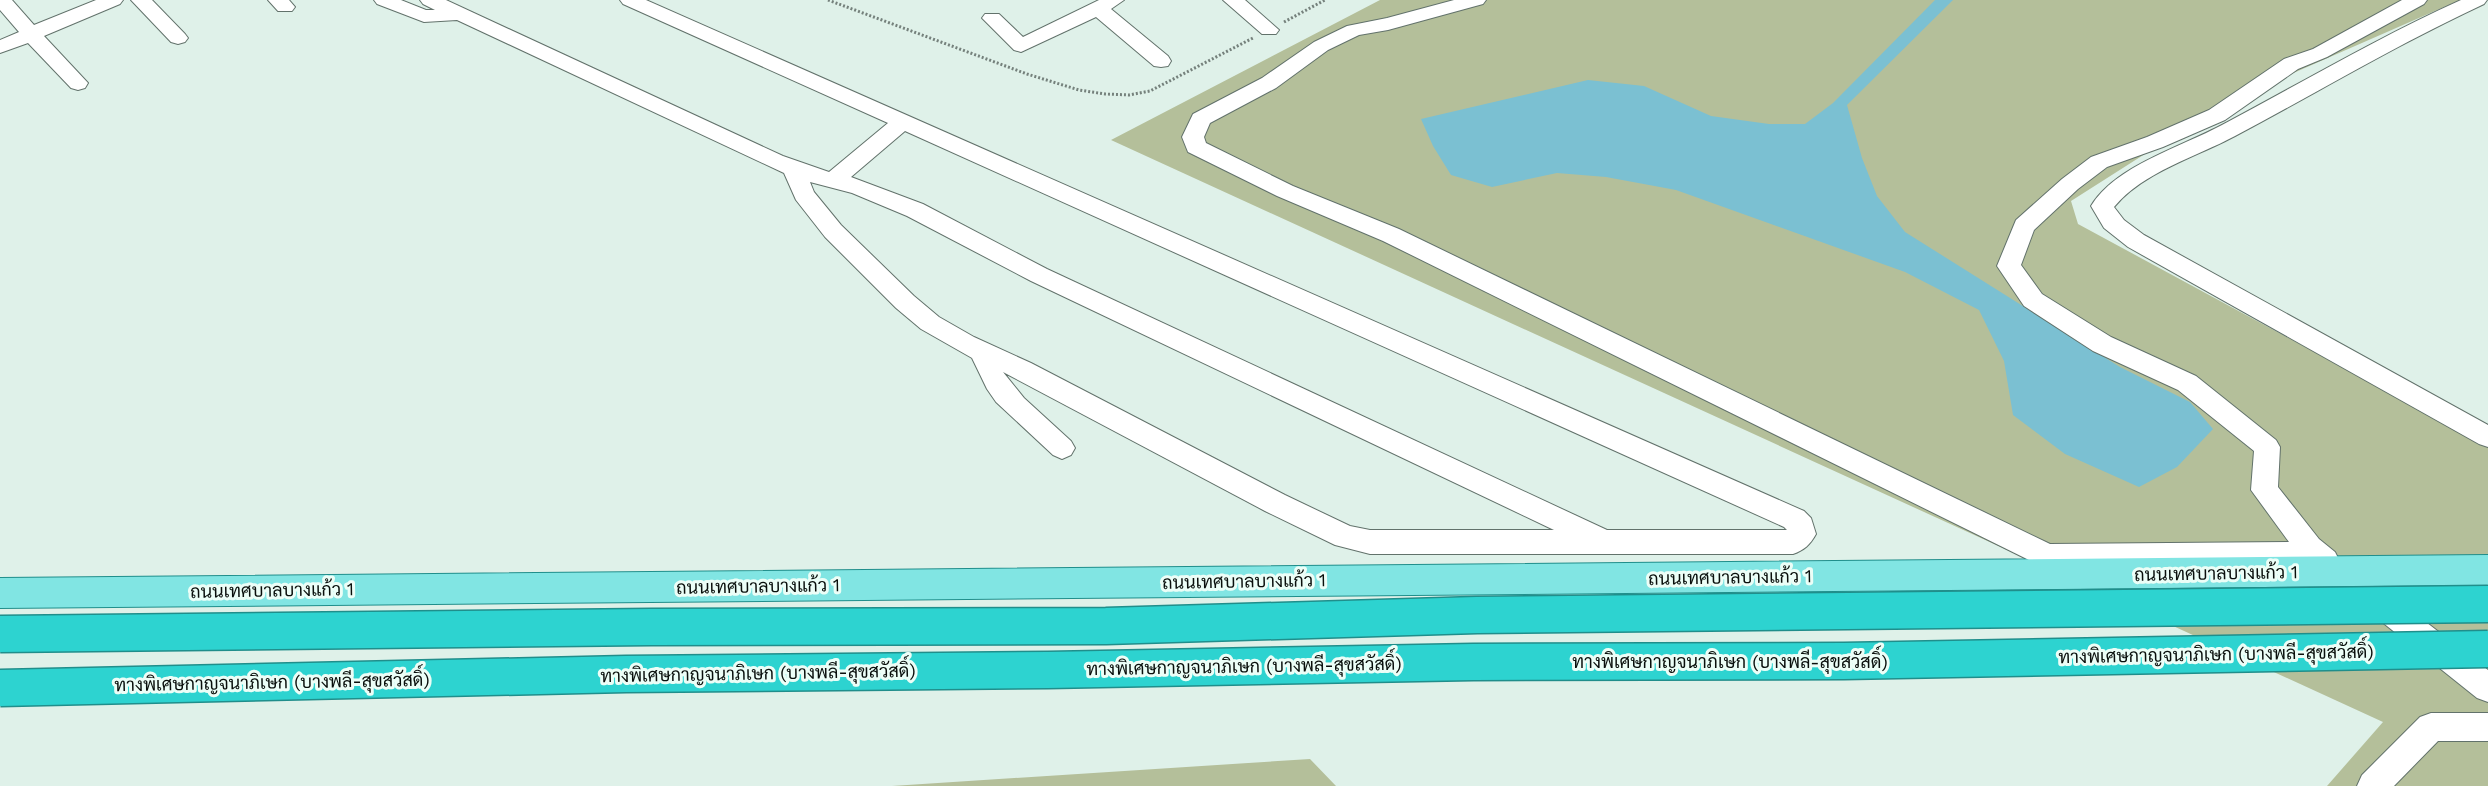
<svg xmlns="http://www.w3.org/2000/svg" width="2488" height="786" font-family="'Work Sans',Sarabun,sans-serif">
  <rect width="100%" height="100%" fill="#dff1e9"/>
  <path fill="#b4bf9a" d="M1380,0H2460L2225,103L2071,201L2078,224L2488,446V786H2327L2383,722L1111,140Z
    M1310,759L1336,786H892Z"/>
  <path fill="#7bc0d2" d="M1935,0H1953L1847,105L1862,158L1877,196L1905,232L2120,367L2190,402L2213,429L2177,467L2139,487L2065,454L2013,415L2004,361L1979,310L1905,272L1676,190L1606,177L1557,173L1492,187L1451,175L1433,146L1421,119L1588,80L1644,86L1711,116L1769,124H1805L1833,103Z"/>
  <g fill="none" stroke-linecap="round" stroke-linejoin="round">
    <g stroke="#62726b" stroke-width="2">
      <path id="minor" d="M0,0H12L34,25L96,0H123L120,4L44,36L88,83L85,88L78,90L71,88L28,43L0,53V40L19,32L0,10Z
        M131,0H152L185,34L188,38L185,42L178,44L171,42Z
        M268,0H289L295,7L292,11H278Z
        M374,0H401L426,10H435L423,4L420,0H446L783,156L829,172L888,123L623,4L620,0H646L1804,511L1811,518L1816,534C1810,545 1804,550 1793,554H1370L1335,545L1265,511L1003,372L1024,398L1071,441L1075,448L1071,455L1062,459L1053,455L996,402L987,389L972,358L921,329L896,308L825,237L796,200L784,173L457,20L424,22L377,4ZM905,131L1784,527L1787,530H1607L1047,269L923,204L851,177ZM810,182L852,193L907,216L1031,281L1554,530H1370L1350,526L1285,495L1031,363L974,337L939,317L914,296L841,225L814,192Z
        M1099,0H1124L1111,9L1168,56L1171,61L1168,66L1161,67L1154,66L1096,17L1021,52L1014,50L982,18L985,14H999L1023,37Z
        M1223,0H1245L1279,30L1276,34H1262Z
        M1454,0H1486L1483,4L1388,30L1359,35L1328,50L1276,88L1210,123L1204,137L1206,143L1293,186L1399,229L2050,544L2289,542L2251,490L2254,451L2178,390L2093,351L2024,306L1997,266L2016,220L2062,179L2091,157L2147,137L2209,110L2284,59L2313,49L2402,0H2427L2424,4L2327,57L2298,69L2225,120L2163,147L2107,167L2078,189L2034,230L2021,265L2042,294L2111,337L2196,376L2276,440L2280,447L2278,487L2319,539L2335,552L2339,560L2335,568L2325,572L2312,566L2047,568L2037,564L1383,241L1277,196L1188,152L1182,137L1193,114L1262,78L1314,42L1347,26L1387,18Z
        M2461,0H2487L2484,4C2398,44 2318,92 2235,136C2196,157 2143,172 2114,207L2124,220L2144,235L2488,425V447L2479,444L2128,247L2104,228L2091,206C2115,166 2181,147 2222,125C2301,83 2379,37 2461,0Z
        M2377,588L2387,592L2488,670V702L2477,698L2367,610L2363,601L2367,592Z
        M2431,713H2488V741H2438L2394,786H2357L2362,775L2420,717Z"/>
    </g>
    <g stroke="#208e8b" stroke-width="2">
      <path id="major" d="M2488,555V585L0,608V578Z"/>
    </g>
    <path stroke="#75817c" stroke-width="3" stroke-dasharray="2 2" stroke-linecap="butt" d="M828,0L1027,74L1079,90L1105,94L1129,95L1150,91L1253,38
      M1284,22L1325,0"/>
    <use href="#minor" fill="#fff" fill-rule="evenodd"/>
    <use href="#major" fill="#81e5e3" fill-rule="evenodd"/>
    <g stroke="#208e8b" stroke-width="39" stroke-linecap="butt">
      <path id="highway-bridge" d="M0,634L651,627L1106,626L1477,615L2488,604
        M0,688L626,674L1048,670L1473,662L1844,661L2488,649"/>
    </g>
    <use href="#highway-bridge" stroke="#2dd3d0" stroke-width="36"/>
  </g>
  <g text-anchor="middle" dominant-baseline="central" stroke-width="6" stroke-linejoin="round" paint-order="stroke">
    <g font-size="18" fill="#090f0c" stroke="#ecfef7">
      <text transform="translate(2216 573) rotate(-1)">ถนนเทศบาลบางแก้ว 1</text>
      <text transform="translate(1730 577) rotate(-1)">ถนนเทศบาลบางแก้ว 1</text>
      <text transform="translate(1244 581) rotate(-1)">ถนนเทศบาลบางแก้ว 1</text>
      <text transform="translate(758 586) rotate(-1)">ถนนเทศบาลบางแก้ว 1</text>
      <text transform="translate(272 590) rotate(-1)">ถนนเทศบาลบางแก้ว 1</text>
      <text transform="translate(2216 654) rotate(-1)">ทางพิเศษกาญจนาภิเษก (บางพลี-สุขสวัสดิ์)</text>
      <text x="1730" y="661">ทางพิเศษกาญจนาภิเษก (บางพลี-สุขสวัสดิ์)</text>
      <text transform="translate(1244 666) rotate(-1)">ทางพิเศษกาญจนาภิเษก (บางพลี-สุขสวัสดิ์)</text>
      <text transform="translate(758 673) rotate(-1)">ทางพิเศษกาญจนาภิเษก (บางพลี-สุขสวัสดิ์)</text>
      <text transform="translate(272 682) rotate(-1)">ทางพิเศษกาญจนาภิเษก (บางพลี-สุขสวัสดิ์)</text>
    </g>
  </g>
</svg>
